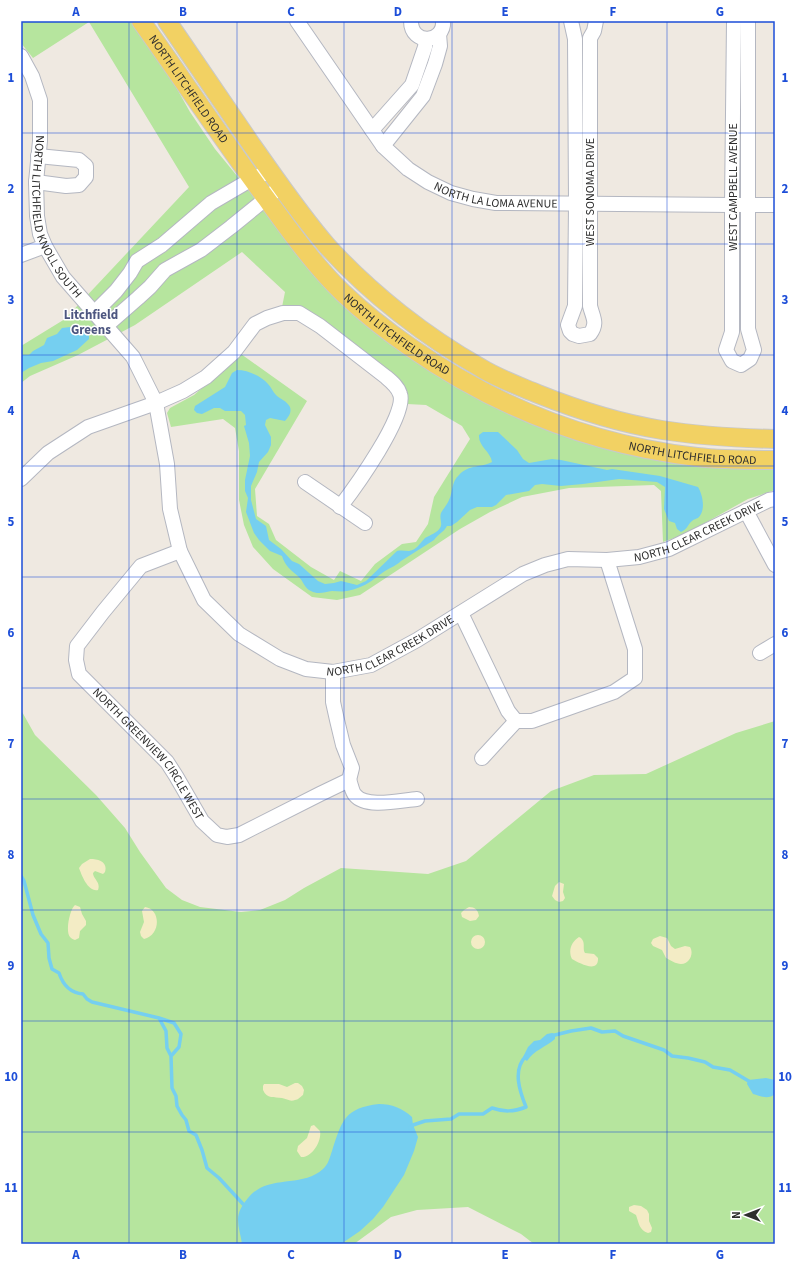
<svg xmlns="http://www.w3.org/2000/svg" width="796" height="1265" font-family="'Source Sans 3',sans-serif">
  <rect width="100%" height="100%" fill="#efe9e1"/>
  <path fill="#b6e59e" d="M21,21H132L167,71L190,112L215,149L323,281L533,422L775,465V490L748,499L685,534L663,542L661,491L654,485L569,488L522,497L490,512L460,529L360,595L337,600L312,597L273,569L253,547L244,525L239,500V451L235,428L223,419L171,427L167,413L170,408L194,395L241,354L307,401L255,489L257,516L269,524L276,540L311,567L334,580L340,571L361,581L375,564L402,544L416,542L428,524L434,497L470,439L462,426L426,405L407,404L403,391L282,307L285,292L242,252L135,325L78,355L30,376L21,383V346L65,319L189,187L89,22L33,58L21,43Z
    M21,710L35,735L96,795L125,828L140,852L166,888L182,900L200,907L241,912L260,910L285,900L304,888L341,868L428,874L466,861L551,791L594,775L646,774L736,733L775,721V1244H534L521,1234L468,1207L417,1210L391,1217L354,1244H21Z"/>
  <path fill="#f3ecc5" d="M90,859C99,859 108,862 105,872L103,874L95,871L93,873C93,879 101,882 98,890C88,892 82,876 79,868L82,864Z
    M559,882L564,884L563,892L565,898L563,901L559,902L555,900L552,896L555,886Z
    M75,905L80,907L82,914L86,921V925L80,931L79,938L75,940C73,939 72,939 70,937C65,931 70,909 75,905Z
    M145,907C161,909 161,935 144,939L141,936L140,932L144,922L142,911Z
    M469,907C475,907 478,910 479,916L476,920L470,921L462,917L461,913L464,910Z
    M471 942a7 7 0 1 1 14 0a7 7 0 1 1-14 0Z
    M660,936L667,938L671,946L675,949L685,946L690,947C694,953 690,964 681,964C676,964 670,960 666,958L662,950L653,946L651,943L653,939Z
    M579,937L581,938C586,943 582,948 585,953L594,954L598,958C599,974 579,963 572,959C568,951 571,942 579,937Z
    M295,1083H298L302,1086L304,1090L303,1095C300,1097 298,1100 295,1100C290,1102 287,1099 282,1098C274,1097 267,1099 263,1090V1086L264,1084H279L287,1087Z
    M314,1125L320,1131C322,1141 312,1158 301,1157L297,1151L298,1146L307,1138L311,1126Z
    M634,1205L641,1206L647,1210L649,1214V1221L652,1228L651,1232L648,1233C639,1230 639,1223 636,1215L629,1211V1207Z"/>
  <path fill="#75cff0" d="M78,326L84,328L89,333V339L77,350L53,361L41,363L29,368L21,373V355H29L33,351L44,345L47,338L57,334L62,328Z
    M237,370C248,370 261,376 268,384C271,387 273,392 276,395C280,399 287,401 290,407C292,413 288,417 285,421L270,418L266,420L265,425L271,437V445L268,452L259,462L257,472L251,486V500L256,519L266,526L269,540L281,549L292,561L299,564L318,581L325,584L334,583L341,581L357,585L366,581L397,551C401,550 405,551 409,551C417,550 420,543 425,538C430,535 437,533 440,528C443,524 439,518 441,513C443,509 447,505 449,500C453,492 451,482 459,475C469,464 481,468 492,462C491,452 478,446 479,435L483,432H498L517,450L523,459L529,463L552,459L561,460L607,470L612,469L660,476L698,487C703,495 706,511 698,518C696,519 694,519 692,521C687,525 688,529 681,532L677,529L675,523L669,521L664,509L665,487L657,482L619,479L583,484L561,486L542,484L535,485L529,491L506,495L496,505L492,507H477L470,510L457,522L451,526H447C444,532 438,534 434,540L401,561C396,566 391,567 385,571C371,581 366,587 347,591C342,592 337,591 332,591C325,592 318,595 311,591C305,589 303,581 299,577C291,570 285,566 282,556L270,551L259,540L254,533L246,512L248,498L245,491V480L250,456L249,443L244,426L246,425L245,415L241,411H225L220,408H214L202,414L197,413L194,410L195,406L225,387L232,373Z
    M552,1033L555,1034V1039C546,1047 534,1050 527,1061L524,1059L523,1057L528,1047L534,1041L540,1040L547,1034Z
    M766,1078L775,1080V1094C768,1100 761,1096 753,1094L747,1084L748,1080Z
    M379,1104C392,1104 402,1108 412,1117L413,1125L418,1137L414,1151L404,1175L383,1207L373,1219L360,1231L341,1244H242C241,1236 238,1228 238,1220C238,1212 242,1205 248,1198C250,1196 253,1192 257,1190C276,1177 304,1186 323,1169C328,1165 330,1157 332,1151C342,1121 344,1108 379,1104Z"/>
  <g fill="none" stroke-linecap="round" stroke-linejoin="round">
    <path stroke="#75cff0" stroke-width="3.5" d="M21,876L24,881L33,915L41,934L48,943L49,958L52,969L59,973C63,985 70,993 83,994L87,999L92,1002L159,1018L174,1023L181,1034L179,1047L171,1056
      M159,1018L166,1031L167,1048L171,1056L172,1088L176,1096L177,1106L182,1115L186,1120L189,1131L196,1135L202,1150L207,1168L219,1178L243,1204L247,1206
      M551,1036L571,1031L591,1028L602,1032L615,1031L623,1036L664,1050L672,1056L688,1058L705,1062L713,1067L730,1070L752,1083
      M410,1128L413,1125L425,1121L451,1119L459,1114H483L492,1108C504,1112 513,1112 526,1107C520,1092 512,1070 526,1056"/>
    <g stroke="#b4b7c1" stroke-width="16">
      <g id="minor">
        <path id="s1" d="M297,21L383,146L408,169L428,182L451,193L473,199L496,203L732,205H775"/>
        <path d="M411,21C411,46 445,43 443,21"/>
        <path d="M571,21L575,39L576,204L575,306L568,325L570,331L573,334L579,336L590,334C598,323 593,318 590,306V38L594,31L596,21"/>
        <path d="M734,21L732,205V332L726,350L732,361L741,365L750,359L754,350L748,329V21"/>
        <path id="s2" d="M21,56L32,76L40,100V141L36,182L37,216L40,234L45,246L63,277L133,357L156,403L167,464L170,509L180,551L204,600L239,634L280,659L306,669L333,672L371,665L417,640L523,574L545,565L568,559L607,560L639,557L669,549L769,500L775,499"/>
        <path d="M372,130L412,85L425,47L426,39"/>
        <path d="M383,146L423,96L435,64L440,46L439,34"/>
        <path d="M36,182L66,186L79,185L86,177V166L79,160L38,156"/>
        <path d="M21,255L45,246"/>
        <path d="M95,312L116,291L130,273L137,261L162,245L211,203L252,179L271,171"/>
        <path d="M106,326L138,298L150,287L165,270L201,250L231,227L274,192"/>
        <path d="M21,479L48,453L88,427L156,403L183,391L206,377L234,352L255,324L267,318L283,313H299L320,326L386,377C392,382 398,387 400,394C408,414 354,489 340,507"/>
        <path d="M305,482L365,523"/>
        <path d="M746,511L775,565"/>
        <path id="s3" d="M180,551L141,566L103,612L77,646L76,660L79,674L167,762L176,776L202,821L217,835L227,837L239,835L320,794L349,780"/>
        <path d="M461,613L508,711L516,721"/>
        <path d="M760,653L775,644"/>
        <path d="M333,672V702L337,720L343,745L352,768L349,780"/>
        <path d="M482,758L516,721H532L614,692L635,678V649L607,560"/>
        <path d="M349,780C351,784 352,792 355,795C366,809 402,800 417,799"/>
      </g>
    </g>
    <g stroke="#c9c9c9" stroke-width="20">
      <g id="major">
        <path id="s4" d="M141,21C183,80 223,140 266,198C290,231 314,265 343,293C364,313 387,331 410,347C496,407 593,445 697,457C723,460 749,460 775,460"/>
        <path d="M167,21C195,62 223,103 251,144C276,179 300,215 328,247C371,294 426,337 481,368C499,379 519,386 538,394C578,410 619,423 662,430C700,436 737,438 775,439"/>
      </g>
    </g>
    <use href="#minor" stroke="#fff" stroke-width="14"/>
    <use href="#major" stroke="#f2d163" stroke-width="18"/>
  </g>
  <path fill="none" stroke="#1d4ed8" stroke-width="1" stroke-opacity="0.55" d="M129,21V1244M237,21V1244M344,21V1244M452,21V1244M559,21V1244M667,21V1244M21,133H775M21,244H775M21,355H775M21,466H775M21,577H775M21,688H775M21,799H775M21,910H775M21,1021H775M21,1132H775"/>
  <g text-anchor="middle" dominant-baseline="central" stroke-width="3" stroke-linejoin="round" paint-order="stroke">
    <g font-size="12" fill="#2e2e2e" stroke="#fff">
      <text stroke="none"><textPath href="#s4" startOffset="83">NORTH LITCHFIELD ROAD</textPath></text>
      <text transform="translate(733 187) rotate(-90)">WEST CAMPBELL AVENUE</text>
      <text transform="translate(590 192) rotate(-90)">WEST SONOMA DRIVE</text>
      <text stroke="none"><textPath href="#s1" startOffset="280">NORTH LA LOMA AVENUE</textPath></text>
      <text stroke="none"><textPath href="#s2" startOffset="170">NORTH LITCHFIELD KNOLL SOUTH</textPath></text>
      <text stroke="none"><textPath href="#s4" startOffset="407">NORTH LITCHFIELD ROAD</textPath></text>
      <text stroke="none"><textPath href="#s4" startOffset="731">NORTH LITCHFIELD ROAD</textPath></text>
      <text stroke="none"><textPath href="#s2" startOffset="1145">NORTH CLEAR CREEK DRIVE</textPath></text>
      <text stroke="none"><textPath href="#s2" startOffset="809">NORTH CLEAR CREEK DRIVE</textPath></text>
      <text stroke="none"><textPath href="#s3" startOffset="279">NORTH GREENVIEW CIRCLE WEST</textPath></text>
    </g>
    <g font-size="13" font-weight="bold" fill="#4d5680" stroke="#fff">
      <text x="91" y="315">Litchfield<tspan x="91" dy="15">Greens</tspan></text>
    </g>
  </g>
  <rect width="796" height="1265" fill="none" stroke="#ffffff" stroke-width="44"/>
  <g transform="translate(746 1215) rotate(270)" stroke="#ffffff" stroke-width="3" paint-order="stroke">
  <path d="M0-3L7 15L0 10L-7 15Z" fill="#2e2e2e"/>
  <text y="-6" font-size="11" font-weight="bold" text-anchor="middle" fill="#2e2e2e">N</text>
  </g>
  <rect x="22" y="22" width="752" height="1221" fill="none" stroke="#1d4ed8" stroke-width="1.5"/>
  <g font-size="13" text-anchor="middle" font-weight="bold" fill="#1d4ed8">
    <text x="76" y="16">A</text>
    <text x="183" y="16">B</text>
    <text x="291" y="16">C</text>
    <text x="398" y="16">D</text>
    <text x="505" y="16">E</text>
    <text x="613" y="16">F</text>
    <text x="720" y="16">G</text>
    <text x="11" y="82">1</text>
    <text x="785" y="82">1</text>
    <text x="11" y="193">2</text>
    <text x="785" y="193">2</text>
    <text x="11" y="304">3</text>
    <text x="785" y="304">3</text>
    <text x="11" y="415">4</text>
    <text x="785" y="415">4</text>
    <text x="11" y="526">5</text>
    <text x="785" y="526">5</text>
    <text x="11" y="637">6</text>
    <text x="785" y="637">6</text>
    <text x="11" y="748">7</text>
    <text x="785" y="748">7</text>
    <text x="11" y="859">8</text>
    <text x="785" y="859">8</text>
    <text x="11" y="970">9</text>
    <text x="785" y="970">9</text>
    <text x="11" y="1081">10</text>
    <text x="785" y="1081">10</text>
    <text x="11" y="1192">11</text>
    <text x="785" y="1192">11</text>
    <text x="76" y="1259">A</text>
    <text x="183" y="1259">B</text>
    <text x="291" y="1259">C</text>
    <text x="398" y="1259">D</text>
    <text x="505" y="1259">E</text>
    <text x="613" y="1259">F</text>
    <text x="720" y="1259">G</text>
  </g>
</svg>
